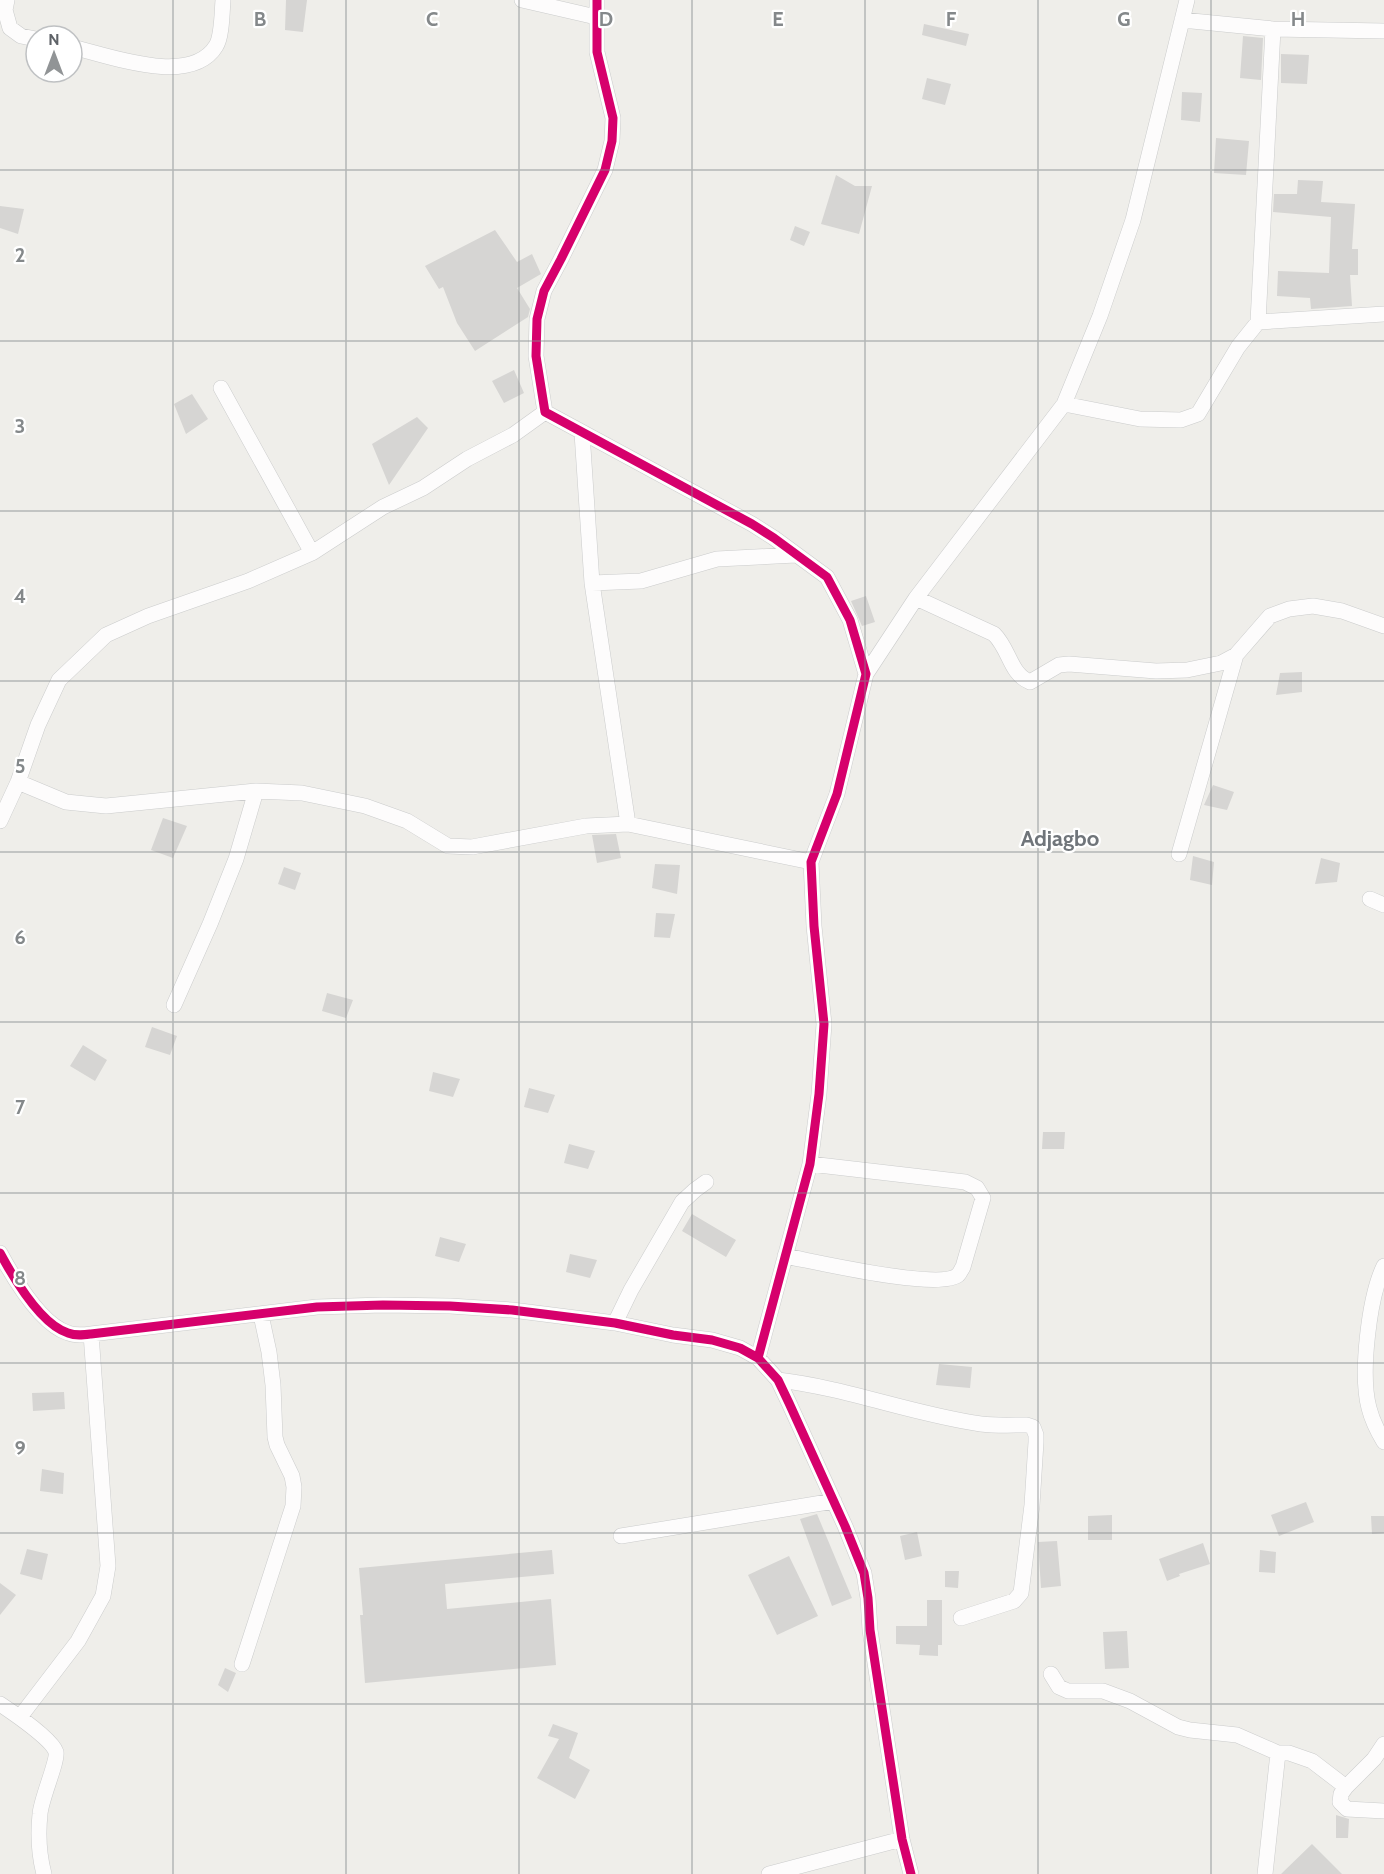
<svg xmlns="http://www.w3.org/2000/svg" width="1384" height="1874" font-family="Cabin,sans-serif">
  <rect width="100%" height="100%" fill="#efeeea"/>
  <path fill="#d6d5d3" d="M286,0H307L303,32L285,30Z
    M924,24L969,34L966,46L922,35Z
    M1243,36L1263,38L1261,80L1240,78Z
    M1281,54L1309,55L1307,84L1281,83Z
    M927,78L951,84L945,105L922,99Z
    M1182,92L1202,93L1200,122L1181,120Z
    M1216,138L1249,141L1246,175L1214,173Z
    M836,175L855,186H872L859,234L821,224Z
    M1298,180L1323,181L1321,202L1355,204L1352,249H1358V275H1350L1352,306L1311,309L1310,298L1277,296L1278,271L1329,273L1331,217L1273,212L1274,194H1297Z
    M0,206L24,209L18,234L0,228Z
    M795,226L810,232L804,246L790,240Z
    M495,230L517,262L532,254L541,274L517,288L530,309L528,317L475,351L457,323L443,287L439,289L425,266Z
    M514,370L524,393L504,403L492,381Z
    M192,394L208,419L186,434L174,404Z
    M417,417L428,428L389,485L372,444Z
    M866,596L875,622L862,626L851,601Z
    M1302,672V692L1276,695L1280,673Z
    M1213,785L1234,792L1227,810L1204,805Z
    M163,818L187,826L173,858L151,850Z
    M616,834L621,858L597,863L592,835Z
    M1193,856L1214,862L1212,885L1190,880Z
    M1321,858L1340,863L1337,882L1315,884Z
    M655,864L680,865L677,894L652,888Z
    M284,867L301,873L295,890L278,884Z
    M656,913L675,914L670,938L654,937Z
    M327,993L353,1000L346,1018L322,1011Z
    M152,1027L177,1036L170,1055L145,1047Z
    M83,1045L107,1060L95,1081L70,1066Z
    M433,1072L460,1079L453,1097L429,1091Z
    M529,1088L555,1095L548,1113L524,1107Z
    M1043,1132H1065L1064,1149H1042Z
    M569,1144L595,1151L588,1169L564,1163Z
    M692,1214L736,1240L726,1257L682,1231Z
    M440,1237L466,1244L459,1262L435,1256Z
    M570,1254L597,1260L590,1278L566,1272Z
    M939,1364L972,1367L970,1388L936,1385Z
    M64,1392L65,1409L33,1411L32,1393Z
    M42,1469L64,1473L63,1494L40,1491Z
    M1306,1502L1314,1522L1279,1536L1271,1515Z
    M817,1514L852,1598L832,1606L800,1519Z
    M1112,1515V1540H1088V1516Z
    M1371,1516H1384V1533L1372,1534Z
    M917,1532L922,1556L905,1560L900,1536Z
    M1057,1541L1061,1586L1041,1588L1038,1542Z
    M1203,1543L1210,1564L1179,1574L1180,1576L1167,1581L1159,1559Z
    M27,1549L48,1554L42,1580L20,1574Z
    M552,1550L554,1574L445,1584L447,1609L551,1599L556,1665L365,1683L360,1615H363L359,1568Z
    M1260,1550L1276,1552L1275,1573L1259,1572Z
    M789,1556L818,1616L777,1635L748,1575Z
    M945,1571H959L958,1588L945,1587Z
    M0,1583L16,1595L0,1615Z
    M927,1600H942V1645H938V1656L919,1655L920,1645L896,1644V1626H927Z
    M1127,1631L1129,1668L1105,1669L1103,1632Z
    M225,1668L236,1673L228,1692L218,1685Z
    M553,1724L578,1733L569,1758L590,1770L575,1799L537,1778L559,1739L548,1736Z
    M1336,1815L1349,1819L1348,1838H1336Z
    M1312,1844L1342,1874H1281Z"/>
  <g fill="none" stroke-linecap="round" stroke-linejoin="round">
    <g stroke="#cbcccc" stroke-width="16">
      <path id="minor" d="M7,0L5,10L10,28L21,36L36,39
        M522,0L596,17
        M597,0V52L613,118L612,141L605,170L561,259L544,291L537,319L536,356L545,412L752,524L774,538L827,577L850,620L866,674L837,794L811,862L814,926L824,1024L819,1094L810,1164L758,1358
        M1182,20L1273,29L1384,31
        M72,47C110,56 191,87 216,46C222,37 222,12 223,0
        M1258,322L1384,314
        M221,388L312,553
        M1064,404L1140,419L1181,420L1198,414L1238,347L1258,322L1273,29
        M582,433L592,583L628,824
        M592,583L641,581L717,559L796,555
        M916,598L994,634C1010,650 1010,674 1030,682L1059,665L1069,664L1156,671L1187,670L1221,663L1236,655L1270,616L1289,609L1313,606L1342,611L1384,626
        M866,674L916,598L1064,404L1100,316L1133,220L1187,0
        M18,782L66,802L106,806L256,791L302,793L365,806L407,821L448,846L472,847L586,826L628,824L811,862
        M0,821L18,782L38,725L59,680L106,635L148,616L248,581L312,553L383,507L423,488L467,459L513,435L545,412
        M1179,854L1236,655
        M1370,899L1384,905
        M174,1005L210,924L236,859L256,791
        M0,1253C13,1277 40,1324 68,1333C76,1336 83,1335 91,1334L317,1307L383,1305L450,1306L512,1310L615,1323L673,1335L712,1340L740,1348L758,1358L778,1380L789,1403L845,1526L864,1573L868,1598L870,1630L902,1839L911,1874
        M785,1256C813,1261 939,1291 958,1275C960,1273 961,1270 963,1267L983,1198L977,1188L965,1182L810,1164
        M1384,1266C1369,1297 1360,1374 1369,1408C1372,1420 1378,1432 1384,1442
        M615,1323L631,1290L682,1202L695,1190L706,1182
        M778,1380C847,1388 912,1414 981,1424C996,1426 1012,1425 1027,1425L1033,1427L1036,1435V1442L1032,1505L1021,1593L1014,1601L961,1618
        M621,1536L834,1501
        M242,1664L293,1506L294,1487L292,1476L277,1445L275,1437L273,1385L269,1352L261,1315
        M1051,1674L1059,1687L1068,1691H1103L1130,1701L1178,1727L1190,1730L1237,1735L1278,1753H1289L1312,1761L1346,1787
        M0,1704C12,1712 52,1739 56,1752C58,1761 41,1799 40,1814C38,1833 39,1855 44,1874
        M20,1717L78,1641L103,1596L108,1566L91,1334
        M1384,1744L1374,1759L1346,1787L1341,1794L1340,1802L1347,1809L1384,1811
        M769,1874L902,1839
        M1265,1874L1278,1753"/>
    </g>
    <use href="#minor" stroke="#fdfcfc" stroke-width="15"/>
    <g stroke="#fff" stroke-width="13">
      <path id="cycleway" d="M597,0V52L613,118L612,141L605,170L561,259L544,291L537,319L536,356L545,412L752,524L774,538L827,577L850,620L866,674L837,794L811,862L814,926L824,1024L819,1094L810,1164L758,1358
        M0,1253C13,1277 40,1324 68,1333C76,1336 83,1335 91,1334L317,1307L383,1305L450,1306L512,1310L615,1323L673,1335L712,1340L740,1348L758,1358L778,1380L789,1403L845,1526L864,1573L868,1598L870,1630L902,1839L911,1874"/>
    </g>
    <use href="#cycleway" stroke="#d6006c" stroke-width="9"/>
  </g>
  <path fill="none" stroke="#84888a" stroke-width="1.5" stroke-opacity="0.55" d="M173,0V1874M346,0V1874M519,0V1874M692,0V1874M865,0V1874M1038,0V1874M1211,0V1874M0,170H1384M0,341H1384M0,511H1384M0,681H1384M0,852H1384M0,1022H1384M0,1193H1384M0,1363H1384M0,1533H1384M0,1704H1384"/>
  <g text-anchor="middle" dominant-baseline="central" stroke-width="4.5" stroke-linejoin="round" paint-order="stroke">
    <g font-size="22" font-weight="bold" fill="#70757a" stroke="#fff">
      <text x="1060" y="838">Adjagbo</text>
    </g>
  </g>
  <g font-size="20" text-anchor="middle" font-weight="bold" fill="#84888a" stroke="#fff" stroke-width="4.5" stroke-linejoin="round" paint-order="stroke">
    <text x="260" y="26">B</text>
    <text x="432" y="26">C</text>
    <text x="606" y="26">D</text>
    <text x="778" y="26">E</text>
    <text x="951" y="26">F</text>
    <text x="1124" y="26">G</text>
    <text x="1298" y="26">H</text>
    <text x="20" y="262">2</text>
    <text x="20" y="433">3</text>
    <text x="20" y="603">4</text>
    <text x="20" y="773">5</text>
    <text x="20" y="944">6</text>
    <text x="20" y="1114">7</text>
    <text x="20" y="1285">8</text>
    <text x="20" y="1455">9</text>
  </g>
  <g transform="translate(54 54)"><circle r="28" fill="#ffffff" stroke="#bfc1c3" stroke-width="1.5"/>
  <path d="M0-4.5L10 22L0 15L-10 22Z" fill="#919496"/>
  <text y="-9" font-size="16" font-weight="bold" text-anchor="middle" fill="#5f6368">N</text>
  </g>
</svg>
